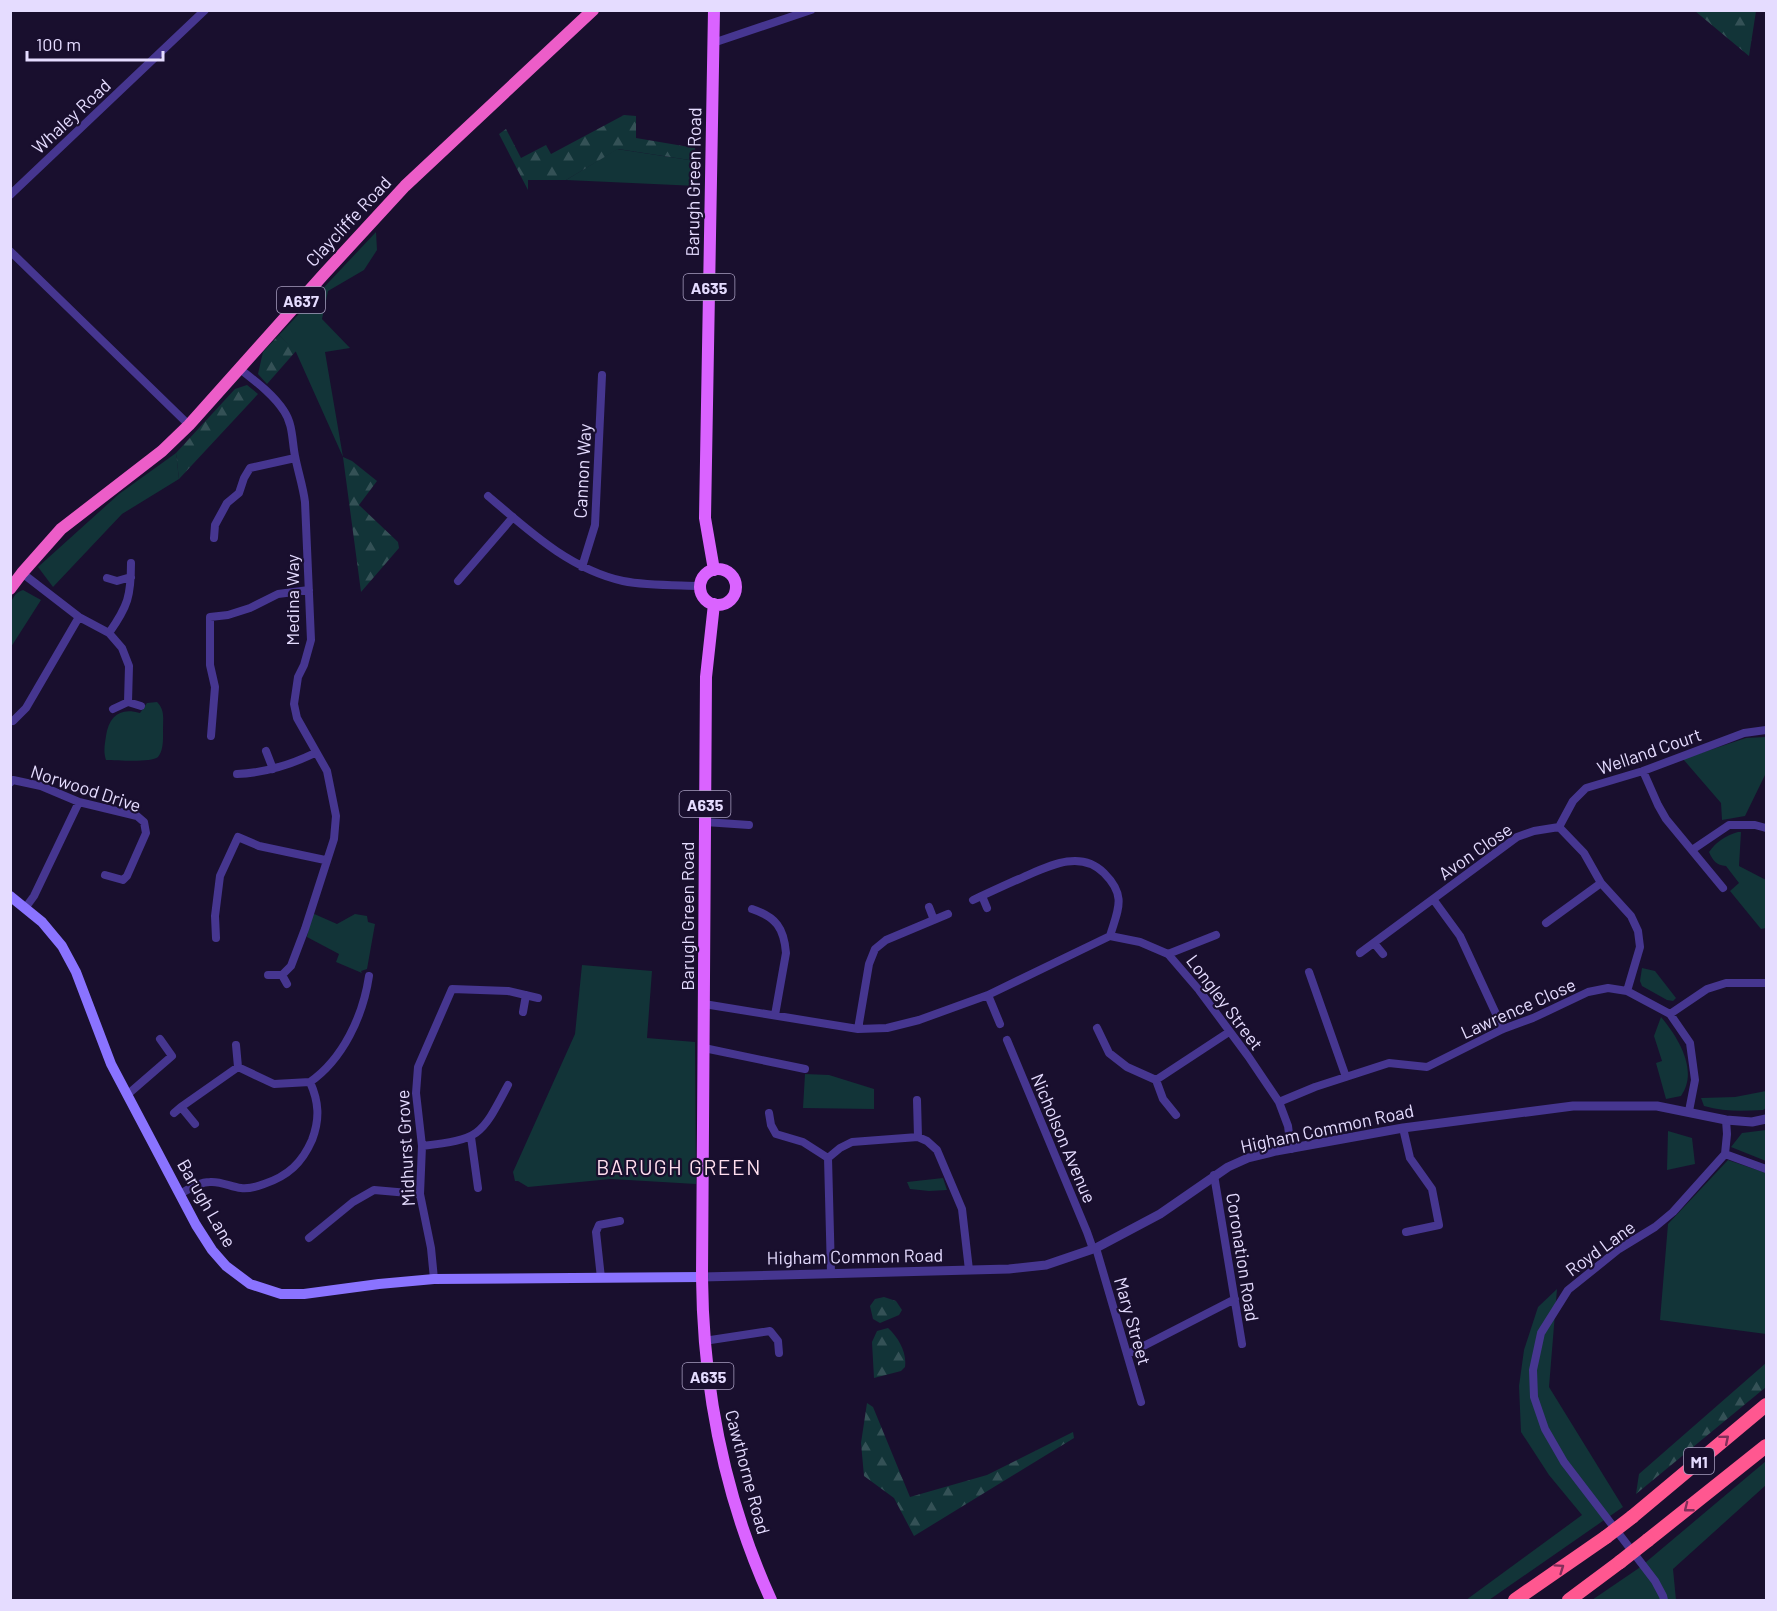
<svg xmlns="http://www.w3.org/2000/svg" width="1777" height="1611" font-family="Barlow,sans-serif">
  <defs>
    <pattern id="forest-firs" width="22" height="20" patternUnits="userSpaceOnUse" patternTransform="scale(1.5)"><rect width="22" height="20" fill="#123438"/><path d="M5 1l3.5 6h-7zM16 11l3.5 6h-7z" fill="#345156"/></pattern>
  </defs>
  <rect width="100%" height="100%" fill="#190f2e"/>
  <path fill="#123438" d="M617,149L696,161L697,186L566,180Z
    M376,232L377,250L364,270L328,291L322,319L350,348L325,352L343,457L296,352L279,335Z
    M176,453L179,479L122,514L53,587L38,567L119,494Z
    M23,590L41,600L11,647C10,630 3,596 23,590Z
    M157,702C165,710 163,719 163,729C163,737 164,750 158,757C151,763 117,760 106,760C103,751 105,744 106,736C109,716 120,707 140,713L147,703Z
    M1766,737L1765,775L1745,816L1722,820L1721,803L1683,759L1746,738Z
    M1738,832H1741L1739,866L1766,880V928L1761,929L1730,891L1739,883L1726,866C1716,865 1713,861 1709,852C1717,841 1725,836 1738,832Z
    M312,913L337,924L355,914L367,916L368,922L375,924L367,969L361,971L362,973L336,962L339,954L307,937Z
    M582,965L652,971L647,1038L695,1042L696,1184L611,1179L528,1187L518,1181H515L513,1172L575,1034Z
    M1642,968L1655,971L1676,998L1673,1001L1667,1000L1642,986L1640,981Z
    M1661,1017C1678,1037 1699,1071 1681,1096L1666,1099L1656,1063L1662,1061L1654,1036Z
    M805,1074L829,1075L874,1089V1109L803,1108Z
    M1766,1091V1108L1763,1110C1743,1111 1724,1112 1704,1106L1701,1098L1735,1097Z
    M1766,1130V1161L1731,1147L1742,1133Z
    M1668,1131L1692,1138L1695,1164L1667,1170Z
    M1728,1160L1766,1173V1334L1660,1320L1668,1224Z
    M943,1178L947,1190L929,1191L910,1189L907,1182Z
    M1557,1289L1549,1387L1623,1507L1489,1600H1466L1582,1515L1549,1475L1521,1432L1519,1386L1524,1350L1538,1307Z
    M1766,1461V1485L1673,1569L1676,1600H1592L1639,1568Z"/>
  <path fill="url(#forest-firs)" d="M1695,11H1756L1749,56Z
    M624,115L636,116V138L695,148L696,161L618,149L566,180H528V190L499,134L506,129L521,158L546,145L551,154Z
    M279,335L296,351L267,384L258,374L263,352Z
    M247,385L258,394L179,479L176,453L235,389Z
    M343,457L352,461L377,481L359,505L398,542L399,548L361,592Z
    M884,1297L896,1301L902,1310L899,1315L880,1323L873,1319L870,1306L875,1299Z
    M888,1328C899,1338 907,1353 905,1367L901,1371L874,1378L872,1342L877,1331Z
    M1766,1363V1387L1636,1494L1639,1474Z
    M867,1403L873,1407L910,1497L987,1475L1073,1432L1074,1438L914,1536L894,1498L864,1476L861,1443Z"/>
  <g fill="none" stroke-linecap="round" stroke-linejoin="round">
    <path stroke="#463690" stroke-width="8" d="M713,43L811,10
      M10,195L205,10
      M10,251L189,425
      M240,369C255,381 273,394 284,411C293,424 292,441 295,456C298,472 303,486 305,502L311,640L304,665L298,677L294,704L297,718L327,771L336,816L334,839L305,929L291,966L282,975
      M488,496C528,530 569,569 623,581C648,586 675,585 701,586
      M214,538L215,525L227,503L239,493L244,478L250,468L295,458
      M582,567L595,525L602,375
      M22,573L79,617L109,633L122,648L129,666L128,702
      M107,578L117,581L131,577
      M458,581L513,517
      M109,633C128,606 131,596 131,563
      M113,709L128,702L141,706
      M13,721L26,708L79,617
      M211,736L215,687L210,665V617L228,615L250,608L278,594L309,590
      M266,751L273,769
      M1643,771L1658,805L1666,819L1723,888
      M237,774C265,773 290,765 315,753
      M10,783L13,780L41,786L79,802L137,816L144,822L146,833L127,876L123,880L105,875
      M705,822L749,825
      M1559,827L1573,801L1586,788L1643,771L1744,733L1766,730
      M1692,850L1729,825H1755L1766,828
      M982,896L987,908
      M1433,899L1460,936L1503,1029
      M973,900C988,893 1003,886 1019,879C1045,868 1079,848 1104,873C1127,896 1118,909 1110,936
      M26,907L34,896L79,802
      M929,907L934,920
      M752,909C776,917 784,928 786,953L775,1015
      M1546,923L1601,883
      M216,938L215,916L220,876L238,837L259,846L325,860
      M1374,943L1383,954
      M1360,953L1517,837L1534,831L1559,827L1584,853L1601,883L1631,916L1638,931L1640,947L1627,991
      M1168,954L1216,935
      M1309,972L1346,1077
      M268,975H282L287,984
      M988,995L1000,1024
      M704,1004L858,1029L887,1028L919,1020L988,995L1110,936L1140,942L1168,954L1199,990L1248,1056L1279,1102L1288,1126L1291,1149
      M523,1012L526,995
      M1670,1014L1707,989L1726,983H1766
      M1097,1028L1109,1053L1127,1067L1156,1080L1163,1099L1176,1115
      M858,1029L869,964L875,949L886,940L948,914
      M1007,1040L1087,1232L1093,1249
      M236,1045L238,1067
      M704,1048L805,1069
      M1156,1080L1229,1032
      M127,1095L172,1056L160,1039
      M917,1100L918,1137
      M1279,1102L1315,1087L1389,1063L1427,1067L1503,1029L1533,1018L1588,992L1608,988L1627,991L1670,1014L1690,1043L1695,1080L1689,1111
      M174,1113L181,1107
      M769,1113L771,1125L776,1134L803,1142L828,1158
      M1726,1120L1727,1134L1725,1154L1766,1169
      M195,1124L181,1107L238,1067L274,1084L310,1082
      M1403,1128L1410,1158L1432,1189L1439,1225L1406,1232
      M471,1137L478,1188
      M422,1146C481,1139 481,1136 508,1085
      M1214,1175L1242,1344
      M180,1194C189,1189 199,1182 210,1182C221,1181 231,1187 241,1188C249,1189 256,1187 264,1184C288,1176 302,1163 312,1140C320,1119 319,1102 310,1082C343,1059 363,1016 369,976
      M309,1238L353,1202L374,1190L420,1194
      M1096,1248L1141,1402
      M831,1272L828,1158L840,1148L852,1142L918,1137L927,1141L937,1150L962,1209L969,1270
      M601,1278L596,1232L599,1225L620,1221
      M434,1279L431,1248L420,1194L422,1146L416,1093L418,1067L452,989L508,991L538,998
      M704,1341L770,1331L778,1341L779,1353
      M1128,1354L1235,1299
      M1664,1600L1663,1596L1655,1581L1564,1462L1545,1429L1534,1397L1533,1370L1541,1333L1568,1290L1619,1249L1655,1227L1673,1212L1725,1154"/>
    <path stroke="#463690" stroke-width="9" d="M702,1277L1009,1269L1046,1265L1096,1248L1160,1214L1228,1167L1248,1158L1276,1151L1403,1128L1573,1106H1657L1726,1120L1752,1122L1766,1119"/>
    <path stroke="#8a73ff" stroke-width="10" d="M10,896L42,922L62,946L76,972L111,1064L196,1225L212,1250L226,1266L250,1284L281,1294H304L379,1284L434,1279L702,1277"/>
    <path stroke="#da63ff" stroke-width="12" d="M700 587a18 18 0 1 1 36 0a18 18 0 1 1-36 0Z
      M714,570L705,518L714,10
      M714,604L706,677L702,1277C703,1388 725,1499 771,1600"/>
    <path stroke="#ec5dc8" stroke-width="12" d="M10,589L22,573L61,529L162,451L189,425L324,274L405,186L593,10"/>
    <path stroke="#ff5790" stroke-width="14" d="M1632,1517L1766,1405
      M1648,1540L1766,1446
      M1515,1600L1606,1537
      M1569,1600L1620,1562"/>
    <path stroke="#ff5790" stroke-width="14" d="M1606,1537L1632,1517
      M1620,1562L1648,1540"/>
  </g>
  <defs><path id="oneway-chevron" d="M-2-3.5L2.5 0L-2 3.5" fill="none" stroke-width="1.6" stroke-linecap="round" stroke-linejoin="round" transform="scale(1.5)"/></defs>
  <g stroke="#802f5a">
    <use href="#oneway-chevron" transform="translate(1725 1439) rotate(-40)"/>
    <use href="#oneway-chevron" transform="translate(1688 1508) rotate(142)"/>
    <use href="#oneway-chevron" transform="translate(1560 1568) rotate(-35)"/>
  </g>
  <g text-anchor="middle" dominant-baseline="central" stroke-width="4.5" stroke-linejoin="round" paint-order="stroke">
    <g fill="#190f2e" stroke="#a89ec0" stroke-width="1.5">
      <rect x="683.5" y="274" width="51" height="26" rx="4.5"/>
      <rect x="277" y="287" width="48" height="26" rx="4.5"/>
      <rect x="679.5" y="791" width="51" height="26" rx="4.5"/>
      <rect x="682.5" y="1363" width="51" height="26" rx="4.5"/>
      <rect x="1684" y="1448" width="30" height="26" rx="4.5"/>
    </g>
    <g font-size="16" font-weight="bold" fill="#e5dcff">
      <text x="709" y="287">A635</text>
      <text x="301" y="300">A637</text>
      <text x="705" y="804">A635</text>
      <text x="708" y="1376">A635</text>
      <text x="1699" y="1461">M1</text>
    </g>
    <g font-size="18" fill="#e5dcff" stroke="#190f2e">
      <text transform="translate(71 116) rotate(-43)">Whaley Road</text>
      <text transform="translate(693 182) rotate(-89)">Barugh Green Road</text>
      <text transform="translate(348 221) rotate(-47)">Claycliffe Road</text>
      <text transform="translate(582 471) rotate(-87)">Cannon Way</text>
      <text transform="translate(292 600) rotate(-90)">Medina Way</text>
      <text transform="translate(1649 751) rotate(-19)">Welland Court</text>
      <text transform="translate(86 788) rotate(18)">Norwood Drive</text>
      <text transform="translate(1475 851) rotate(-35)">Avon Close</text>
      <text transform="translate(687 916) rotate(-90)">Barugh Green Road</text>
      <text transform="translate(1225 1002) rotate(53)">Longley Street</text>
      <text transform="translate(1518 1008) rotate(-24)">Lawrence Close</text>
      <text transform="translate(1327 1128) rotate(-12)">Higham Common Road</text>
      <text transform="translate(1064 1138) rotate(67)">Nicholson Avenue</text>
      <text transform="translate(405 1148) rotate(-93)">Midhurst Grove</text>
      <text transform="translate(207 1203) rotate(60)">Barugh Lane</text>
      <text transform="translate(1600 1248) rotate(-36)">Royd Lane</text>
      <text transform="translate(855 1256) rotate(-1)">Higham Common Road</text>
      <text transform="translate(1243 1257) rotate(81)">Coronation Road</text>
      <text transform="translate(1133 1321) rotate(74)">Mary Street</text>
      <text transform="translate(748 1472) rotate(75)">Cawthorne Road</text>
    </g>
    <g font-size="21" letter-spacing="1.5" fill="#ffdeee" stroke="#190f2e">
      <text x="679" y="1166">BARUGH GREEN</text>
    </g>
  </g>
  <rect width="1777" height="1611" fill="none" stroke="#e5dcff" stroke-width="24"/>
  <path d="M27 51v9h136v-9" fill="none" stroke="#e5dcff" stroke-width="3"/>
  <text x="36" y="51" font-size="18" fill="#e5dcff" stroke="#190f2e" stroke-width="4.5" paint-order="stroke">100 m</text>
</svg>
